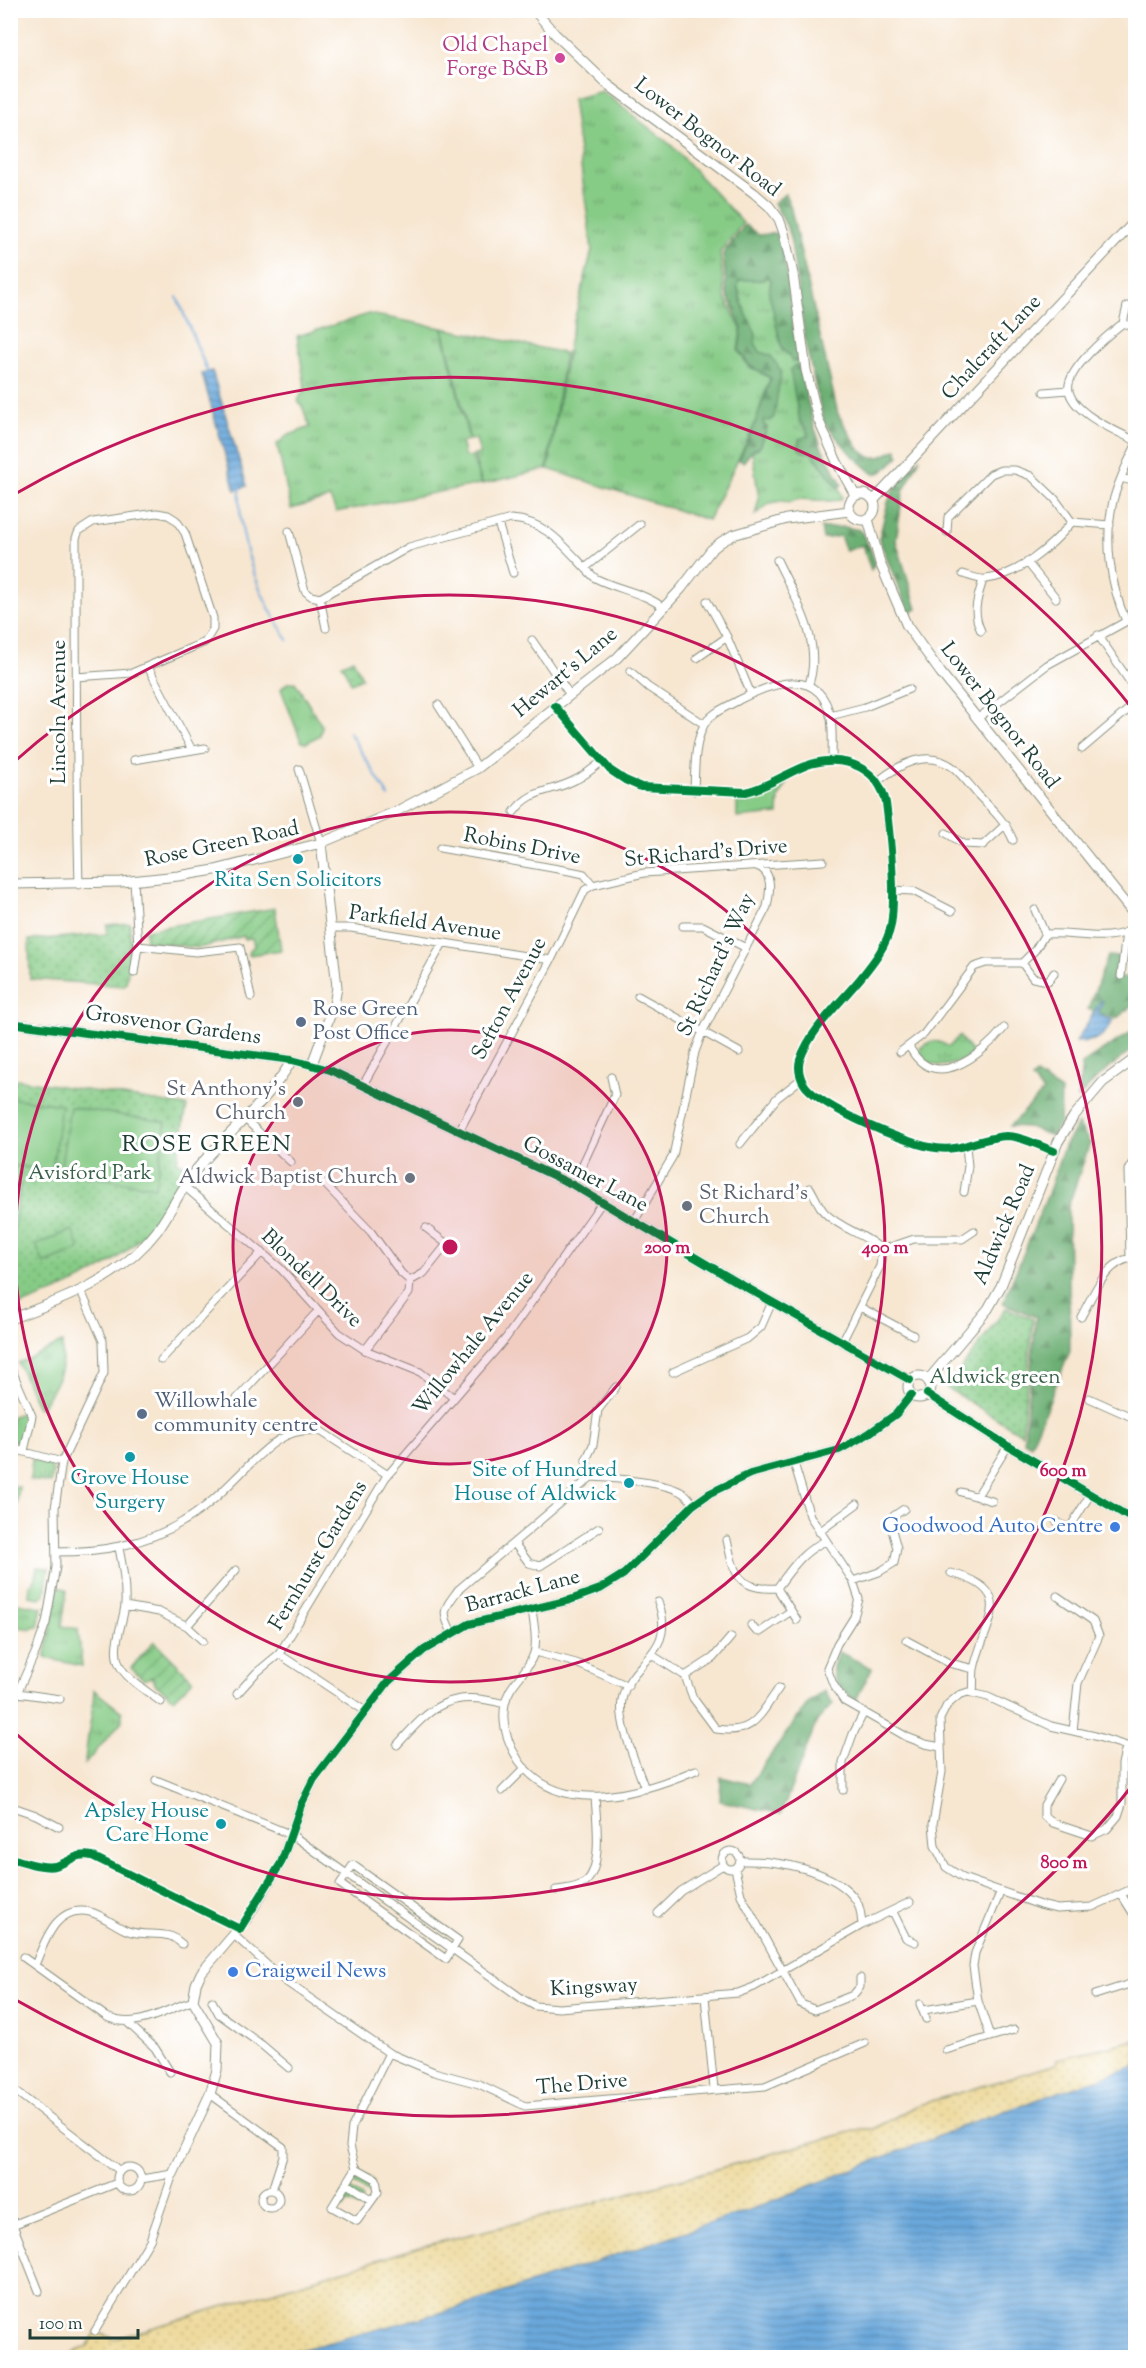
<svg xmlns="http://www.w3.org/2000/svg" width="1146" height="2368" font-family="'Sorts Mill Goudy',serif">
  <defs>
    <pattern id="grass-tufts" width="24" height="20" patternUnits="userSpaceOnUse" patternTransform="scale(1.5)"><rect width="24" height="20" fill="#86cb86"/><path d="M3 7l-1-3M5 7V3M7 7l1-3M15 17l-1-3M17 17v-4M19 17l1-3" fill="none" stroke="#6da66e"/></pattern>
    <pattern id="forest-firs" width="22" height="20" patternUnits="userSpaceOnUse" patternTransform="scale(1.5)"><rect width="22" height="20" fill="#6caf73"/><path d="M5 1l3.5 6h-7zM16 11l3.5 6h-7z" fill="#58905f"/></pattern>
    <pattern id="sand-dots" width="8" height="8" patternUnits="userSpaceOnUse" patternTransform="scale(1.5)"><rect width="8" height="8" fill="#eeda9e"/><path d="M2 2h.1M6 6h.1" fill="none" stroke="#ccbc89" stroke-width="1.8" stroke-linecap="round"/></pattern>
    <pattern id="park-dots" width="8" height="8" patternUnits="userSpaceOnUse" patternTransform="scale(1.5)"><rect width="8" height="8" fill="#86cb86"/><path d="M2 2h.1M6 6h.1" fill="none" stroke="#6da66e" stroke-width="1.8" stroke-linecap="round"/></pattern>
    <pattern id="garden-furrows" width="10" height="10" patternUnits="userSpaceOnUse" patternTransform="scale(1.5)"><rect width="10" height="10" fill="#86cb86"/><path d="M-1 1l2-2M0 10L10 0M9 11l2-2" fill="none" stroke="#6da66e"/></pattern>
    <pattern id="water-rules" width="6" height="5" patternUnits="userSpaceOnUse" patternTransform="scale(1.5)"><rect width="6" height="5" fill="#6aa8dc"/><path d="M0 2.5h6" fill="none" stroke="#578ab3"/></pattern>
  </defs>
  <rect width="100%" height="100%" fill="#fff"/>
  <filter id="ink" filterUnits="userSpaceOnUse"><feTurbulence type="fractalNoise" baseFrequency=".0167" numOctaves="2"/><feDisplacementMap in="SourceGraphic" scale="12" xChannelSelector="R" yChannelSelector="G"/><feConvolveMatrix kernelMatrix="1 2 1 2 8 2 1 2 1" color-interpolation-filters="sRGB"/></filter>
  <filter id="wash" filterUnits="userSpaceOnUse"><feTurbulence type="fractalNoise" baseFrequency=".008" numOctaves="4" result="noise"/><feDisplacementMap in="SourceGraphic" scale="24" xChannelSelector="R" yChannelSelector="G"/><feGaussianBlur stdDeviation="1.35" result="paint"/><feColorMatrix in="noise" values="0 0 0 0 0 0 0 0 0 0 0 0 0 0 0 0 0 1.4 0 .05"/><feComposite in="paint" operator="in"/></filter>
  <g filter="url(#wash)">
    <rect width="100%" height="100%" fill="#f7e6d0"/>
    <path fill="url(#grass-tufts)" stroke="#52845d" stroke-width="1.5" d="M602,91L671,145L743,223L720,253L725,297L741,329L738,350L748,366L770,378L753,429L708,520L548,469L569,341L592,250L572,99Z
      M767,275L771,280L769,293L788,354L795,362L798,359L799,367L795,366L808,436L803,452H811L839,488L842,496L841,500L829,501L800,499L790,502L781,501L770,503L755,515L759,499L752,452L760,447L767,428L762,423L764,420L774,417L771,356L760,352L755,343L756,335L742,304L737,284L740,279L762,280Z
      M369,314L442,328L469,440L461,442L465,457L472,456L481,484L336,512L330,498L291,509L277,444L287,436L310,427L302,406L298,401L305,387L297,336Z
      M443,328L565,353L547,469L482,484L474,455L480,454L476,439L470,440Z
      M295,682L322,726L320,735L306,743L302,742L299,736L281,689L287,683Z
      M787,784L779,797L778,814L737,818V800L763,795Z
      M959,1036L974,1055C956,1063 940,1072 922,1059L920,1048C931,1040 938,1039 949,1047Z
      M62,1343C64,1372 57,1383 41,1407L38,1408L18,1363Z
      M25,1411C26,1421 24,1434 18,1441H11V1417Z
      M32,1459L50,1465L53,1472L51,1483L30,1480Z
      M11,1486L19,1487L11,1544L10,1486Z
      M37,1567L49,1568L45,1594L41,1598L29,1596L30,1585L34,1582Z
      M59,1586L67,1590L62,1626L78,1629L82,1666L45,1658Z
      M11,1602L42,1607L38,1627L33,1626L32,1629L11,1626Z
      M94,1690L122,1712V1721L85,1764C86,1739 93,1716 94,1690Z
      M356,2173L371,2180L373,2187L369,2194L351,2182Z
      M349,2188L362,2197L363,2200L359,2208L348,2202L344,2208L338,2204L346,2189Z"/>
    <path fill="url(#forest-firs)" stroke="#467654" stroke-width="1.5" d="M785,194L790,205L838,414L858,448L870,457H880L897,449L899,456L882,472L874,474L851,454L824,423L806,346L791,242L787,227L774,203Z
      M745,225L759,235L777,233L785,263L798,359L792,362L788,354L782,350L769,293L771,280L767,276L763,280H740L737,285L742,304L756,335L755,343L760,352L771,356L781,371L774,417L770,421L764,420L763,423L767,428L760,447L754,449L743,462L739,460L753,429L771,378L749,365L739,350L742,328L727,294L723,254Z
      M795,365L799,367L814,426L821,446L842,484L839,488L811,452H803L799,449V439L808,436L806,428L800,422L790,370Z
      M920,458L903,492L896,541L917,609L909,613L879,539L888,502L895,487Z
      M845,527L860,530L870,548L875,563L871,570L862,545L846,551L840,536L823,539L821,528Z
      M1108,956L1118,957V976L1135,979V1003L1116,1019L1088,1009Z
      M1134,1030H1135V1047L1097,1078L1078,1098L1082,1064Z
      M1036,1075L1061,1091L1060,1122L1052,1136L1028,1127L1010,1126L1043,1092L1032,1079Z
      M1078,1124L1090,1143L1068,1207L1070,1351L1031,1445L1024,1441L1036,1317L1003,1303L1048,1194L1064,1146Z
      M839,1652L872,1668L856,1700C836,1687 825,1676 839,1652Z
      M824,1691L833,1704L817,1721L781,1814L720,1801L721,1777L750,1784L808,1703Z"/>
    <path fill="url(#sand-dots)" stroke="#868c69" stroke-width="1.5" d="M1135,2040V2099L343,2357L60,2358L87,2347L96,2332L115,2339L423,2246L554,2214L861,2129H874L915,2106L1056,2064L1057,2059Z"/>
    <path fill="url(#park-dots)" stroke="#52845d" stroke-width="1.5" d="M353,659L362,678L351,683L342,664Z
      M130,923V938L133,942L126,983L123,986L30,979L29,940L107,934V925Z
      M10,1078L187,1106L177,1161L188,1167C176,1187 165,1207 151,1225C117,1270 61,1290 11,1309Z
      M1006,1308L1033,1319L1022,1434L947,1388Z"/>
    <path fill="url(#garden-furrows)" stroke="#52845d" stroke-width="1.5" d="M275,908L281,950L249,955L250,950L254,946L252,938L245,939L244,936L199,948L146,941L145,930Z
      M154,1641L193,1680L174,1699L156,1685L152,1677L144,1680L131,1668Z"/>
    <path fill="#86cb86" stroke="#52845d" stroke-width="1.5" d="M10,1098L61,1105L52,1171L11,1165Z
      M70,1107L166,1122L155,1187L60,1172Z
      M11,1184L20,1185L11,1251L10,1184Z
      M72,1230L80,1249L44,1264L36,1245Z"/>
    <path fill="url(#water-rules)" stroke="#447288" stroke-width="1.5" d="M212,371L247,486L235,490L202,374Z
      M1101,1000L1103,1001L1098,1012L1104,1017L1113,1020C1105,1038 1095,1042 1076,1042Z
      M1135,2066V2357H274L454,2309L747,2211L891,2154L928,2141L961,2126Z"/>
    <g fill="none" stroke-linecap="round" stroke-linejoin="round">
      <path stroke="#6aa8dc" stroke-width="2" d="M177,297L208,373
        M240,488C237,541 259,597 288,640
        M349,732L389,797"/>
    </g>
  </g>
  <g filter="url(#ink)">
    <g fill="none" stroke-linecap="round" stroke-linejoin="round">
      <g stroke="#8b9282" stroke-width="9">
        <path id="street" d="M1123,323L1127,306
          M1136,328L1123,323C1109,334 1064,371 1069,391C1074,414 1116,431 1136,441
          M1044,392L1068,390
          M1121,478L1136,482
          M1072,522L1110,525
          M498,523L513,573
          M289,531L305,591L311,596L320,598
          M947,532L948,517L991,474L1001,470H1015L1031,476L1055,499L1072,522
          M777,560C795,598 823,641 809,684
          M1027,562L1056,598
          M585,568L640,524
          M963,574C970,576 979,580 986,579C1018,576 1052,546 1072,522
          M320,598L409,547L511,519C550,521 569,553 595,578C618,590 644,592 664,608
          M320,598L326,628
          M707,601L727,637L751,694
          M1126,621C1110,584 1104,541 1113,501C1118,482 1127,463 1136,445
          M981,631C972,612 977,599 983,580
          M1098,635L1136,691
          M532,640L570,695
          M697,658L727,637
          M148,667L192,750
          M630,671L648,687L704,724
          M76,677L132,673L205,642L213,629V618L185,533L176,520L168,515L157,513L93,522L79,531L76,538C76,654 76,769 79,885
          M438,705L478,768
          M555,706L610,770L625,780L641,787L746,792C771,786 792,769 814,763C847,755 879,769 886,803C890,835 896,895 891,925C887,946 872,964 859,980C839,1004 810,1030 800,1060C797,1070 801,1082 808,1089C828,1109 882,1132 909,1141C928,1148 947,1152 967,1145C980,1141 992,1137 1006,1136C1022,1136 1039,1146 1054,1151
          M830,716L865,707L909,689
          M977,719L1047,665L1136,616
          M1082,749L1136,703
          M134,760L205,748
          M299,769L321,843
          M878,781C900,764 928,748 954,768C963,776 971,787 979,796C993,810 1005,821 1013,840
          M694,791C695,770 694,746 703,727C709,713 727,707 739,700C774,682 821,666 831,719C833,732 832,747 832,761
          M514,812C531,788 551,793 575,780C585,776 594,767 603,761
          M946,833L964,844L983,845L1006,824
          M440,848L575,872L584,874L593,885
          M134,881L138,946L134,973
          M892,890L913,891L952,911
          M1035,910L1045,934
          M683,926H703L746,948
          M331,928H351L551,960
          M138,946L196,952L240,947L251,997
          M1022,963L1035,950L1045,934C1075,931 1109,945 1136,927
          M1022,963L1033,978L1048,981L1054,973
          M1121,976L1126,932
          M638,996L739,1052
          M909,1046C933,1094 981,1056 1004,1028
          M900,1052L924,1034L974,967L986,963H1022
          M363,1085L443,943
          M245,1119L291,1162
          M459,1131L551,960L585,890L593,885L644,873L823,861
          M740,1144L777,1098L801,1079
          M322,1181L371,1232L401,1273L410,1281L409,1293L365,1350
          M573,1185L615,1095L611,1077
          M184,1186L281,1269L339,1333L365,1350L420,1372L454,1398
          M810,1188C815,1196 819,1207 825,1213C842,1230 866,1234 882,1250L880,1266L843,1340
          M964,1192L968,1166L966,1146
          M635,1220L673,1156L695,1052L702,1033L767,907C770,892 774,871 756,866
          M882,1250L914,1239H962L974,1231
          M1130,1258L1128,1170L1133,1162H1136
          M410,1281L424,1273L447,1244L426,1228
          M860,1307L913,1335
          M1081,1317C1092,1297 1107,1257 1136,1258
          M161,1360L262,1252
          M10,1366L32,1416L24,1451
          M673,1372L748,1338L761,1327L772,1302
          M1089,1398L1136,1419
          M233,1403L318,1311
          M10,1448L62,1462
          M794,1463L810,1516L853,1581L859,1599L854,1617L837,1644L827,1668L833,1684L844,1701L907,1737L925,1744L941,1747
          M591,1477L586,1460L593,1445L598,1410L616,1387
          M961,1492L992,1501
          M977,1496L1008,1446
          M1056,1521L1069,1529L1090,1495
          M819,1532L857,1504
          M727,1540C734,1574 738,1591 777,1588C793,1567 801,1553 825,1541
          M514,1543L529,1563L540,1566L599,1528
          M119,1548C123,1567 126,1584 125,1604C124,1622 111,1646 119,1664C126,1680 149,1692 161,1702
          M56,1552C102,1552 145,1545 184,1521C205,1509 223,1491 240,1474C263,1451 286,1424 322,1432L388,1475
          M951,1573C1021,1591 983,1623 974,1669C973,1677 974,1686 973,1693
          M853,1581L879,1572L894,1563L897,1548L889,1519L904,1509
          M777,1588L797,1620
          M1057,1596L1093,1621L1099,1636L1078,1683L1073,1731
          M125,1606L159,1612L187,1626L236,1570
          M532,1608C533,1621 538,1641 534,1653C528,1673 508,1684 505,1704C501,1724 508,1744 519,1761C560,1819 642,1793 696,1770
          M751,1625L756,1631L760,1632L791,1611
          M187,1626L203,1641
          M452,1632C440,1611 445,1608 458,1590L591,1477C611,1478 669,1482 684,1494C688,1496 691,1501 693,1505
          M906,1640L949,1663L974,1669
          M535,1652L576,1663L628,1686
          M279,1654L365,1711
          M652,1655L685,1676L693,1698L716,1729C754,1735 759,1716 779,1688
          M685,1676L713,1658L731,1637
          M18,1693L60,1699
          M237,1694L256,1673L279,1654L386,1477L506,1338L603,1201
          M10,1709L36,1651L46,1623L56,1567L55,1508L62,1462L104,1373L103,1341L81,1291
          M397,1745C433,1705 449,1689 505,1704
          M1136,1749L1095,1736L1051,1726L988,1697L968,1692L959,1695L947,1705L940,1719L942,1772L933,1824L935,1846L946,1867L963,1878L1040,1905L1057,1909L1092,1907L1136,1887
          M1059,1779L1044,1805V1816L1053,1823L1092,1836L1107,1829L1118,1816L1122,1804V1764L1126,1746
          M156,1780L292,1835L524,2000L535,2006L559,2008L738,1993L754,1987L862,1925L910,1902
          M645,1789C637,1765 618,1725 622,1700C629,1660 678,1654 658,1602
          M843,1790V1762L853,1734L864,1712
          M502,1791L525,1768
          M10,1806L36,1815L59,1827
          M722 1860a9 9 0 1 1 18 0a9 9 0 1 1-18 0Z
          M740,1861C775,1860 837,1869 857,1902C861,1908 861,1917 862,1925
          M353,1865L458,1940L446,1959L340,1884Z
          M735,1869L741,1895L801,2004L815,2010L853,1995L860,1987V1978
          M556,1890C565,1889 576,1888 584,1883C604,1870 596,1818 595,1796
          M1121,1894L1136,1918
          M893,1912L906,1938L915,1942
          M658,1913L681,1891L723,1865
          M235,1936L285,1981L389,2053L434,2072L479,2084L525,2106L765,2086L865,2043
          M23,1957L107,2017C137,2031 165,2009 193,2001
          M35,1965C45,1941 56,1904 90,1912C103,1915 115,1926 128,1931C142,1936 157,1932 170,1936C174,1937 178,1941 182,1944
          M1095,1995L1136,1982
          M705,1997L714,2089
          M212,2001L219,2014L262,2045L289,2068
          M920,2004L926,2019
          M924,2010L978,2001
          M128,2023L155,2048L170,2072
          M990,2036L978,2001L973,1966L975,1953L1000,1893
          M946,2050L1014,2030
          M10,2087L120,2171
          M210,2094L283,2147V2156L272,2190
          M117 2179a12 12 0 1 1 24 0a12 12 0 1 1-24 0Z
          M356,2168L376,2179L378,2192L357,2221L332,2207L356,2168L350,2146L352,2127L389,2053
          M346,2183L372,2200
          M261 2199a9 9 0 1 1 18 0a9 9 0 1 1-18 0Z
          M13,2225L39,2291
          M10,2226L117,2183
          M95,2331L150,2240L173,2174L141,2179"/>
      </g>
      <g stroke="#8b9282" stroke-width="11">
        <path id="secondary" d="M534,10L555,34L607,84L754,193L769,206L779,219L784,233L793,274L806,370L818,419L837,462L855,495
          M849 507a13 13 0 1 1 26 0a13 13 0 1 1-26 0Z
          M874,500L1136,220
          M868,519L880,563L907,626L941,673L1136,917
          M10,884L121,882L178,876L215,870L321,843L397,811L478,768L617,658L681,589L711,550L721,542L733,535L787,519L849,511
          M10,1023L292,1060L330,1070L573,1185L735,1281L910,1380
          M312,1064L334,1005L337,987L321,843
          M10,1319C65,1299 120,1279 157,1231C173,1209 183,1183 202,1163C232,1129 269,1100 292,1060
          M908 1387a11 11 0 1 1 22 0a11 11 0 1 1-22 0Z
          M928,1380L988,1309L1001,1286L1058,1142L1074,1116L1103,1082L1136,1058
          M927,1394L1008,1446L1136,1521
          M173,2174L210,2094L217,2070L218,2043L193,2001L196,1984L201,1973L247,1919L281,1863L301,1805L314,1779L388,1682L424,1650L469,1624L570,1600L600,1589L624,1574L693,1505L710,1493L750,1474L839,1450L868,1434L896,1414L911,1395"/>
      </g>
      <use href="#street" stroke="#fff" stroke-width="7"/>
      <use href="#secondary" stroke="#fff" stroke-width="9"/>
      <g stroke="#fff" stroke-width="11">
        <path id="cycleway" d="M555,706L610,770L625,780L641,787L746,792C771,786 792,769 814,763C847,755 879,769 886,803C890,835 896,895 891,925C887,946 872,964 859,980C839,1004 810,1030 800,1060C797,1070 801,1082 808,1089C828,1109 882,1132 909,1141C928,1148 947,1152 967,1145C980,1141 992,1137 1006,1136C1022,1136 1039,1146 1054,1151
          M10,1023L292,1060L330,1070L573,1185L735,1281L910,1380
          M927,1394L1008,1446L1136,1521
          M10,1858C23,1861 42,1869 55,1866C69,1863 76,1852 92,1856L240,1929L281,1863L301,1805L314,1779L388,1682L424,1650L469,1624L570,1600L600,1589L624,1574L693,1505L710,1493L750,1474L839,1450L868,1434L896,1414L911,1395"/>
      </g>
      <use href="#cycleway" stroke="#00873e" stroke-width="8"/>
    </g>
  </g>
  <circle cx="450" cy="1247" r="217" fill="#c2185b" fill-opacity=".12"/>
  <g fill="none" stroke="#c2185b" stroke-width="3">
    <circle cx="450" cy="1247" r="217"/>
    <circle cx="450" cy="1247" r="435"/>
    <path d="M14 762A652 652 0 1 1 14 1732"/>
    <path d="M1135 1782A869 869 0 0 1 16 2000M15 494A869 869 0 0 1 1135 712"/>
  </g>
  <circle fill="#d1479c" stroke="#fff" stroke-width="2" cx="560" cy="58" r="6"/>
  <g fill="#0f9aa8" stroke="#fff" stroke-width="2">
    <circle cx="298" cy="859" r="6"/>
    <circle cx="130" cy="1457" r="6"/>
    <circle cx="629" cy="1483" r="6"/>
    <circle cx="221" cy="1824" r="6"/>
  </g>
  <g fill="#5c6f8a" stroke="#fff" stroke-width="2">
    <circle cx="301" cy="1022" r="6"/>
    <circle cx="142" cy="1414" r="6"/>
  </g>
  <g fill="#6b7280" stroke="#fff" stroke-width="2">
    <circle cx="298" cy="1102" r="6"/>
    <circle cx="410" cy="1178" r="6"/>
    <circle cx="687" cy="1206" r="6"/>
  </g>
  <g fill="#3f7fe0" stroke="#fff" stroke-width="2">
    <circle cx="1115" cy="1527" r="6"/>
    <circle cx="233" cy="1972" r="6"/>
  </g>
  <g text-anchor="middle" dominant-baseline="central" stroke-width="6" stroke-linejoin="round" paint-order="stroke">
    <g font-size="21" fill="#b23c85" stroke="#fff" text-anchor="end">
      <text x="548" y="46">Old Chapel<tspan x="548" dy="24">Forge B&amp;B</tspan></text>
    </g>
    <g font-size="21" fill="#1f3d34" stroke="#fff">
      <text transform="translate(707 138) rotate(38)">Lower Bognor Road</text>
      <text transform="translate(992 348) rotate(-47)">Chalcraft Lane</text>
      <text transform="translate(566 673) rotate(-40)">Hewart's Lane</text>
      <text transform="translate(60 712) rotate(-90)">Lincoln Avenue</text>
      <text transform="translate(999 716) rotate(52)">Lower Bognor Road</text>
      <text transform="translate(222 845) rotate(-12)">Rose Green Road</text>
      <text transform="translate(522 847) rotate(11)">Robins Drive</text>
      <text transform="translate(706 854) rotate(-5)">St Richard's Drive</text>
      <text transform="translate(425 924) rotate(8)">Parkfield Avenue</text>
      <text transform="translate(717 965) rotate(-65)">St Richard's Way</text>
      <text transform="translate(510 999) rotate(-62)">Sefton Avenue</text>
      <text transform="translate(173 1026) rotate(8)">Grosvenor Gardens</text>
      <text transform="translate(585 1175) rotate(28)">Gossamer Lane</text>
      <text transform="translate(1005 1225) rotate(-67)">Aldwick Road</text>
      <text transform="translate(311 1279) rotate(44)">Blondell Drive</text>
      <text transform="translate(474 1344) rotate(-51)">Willowhale Avenue</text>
      <text transform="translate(319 1556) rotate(-59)">Fernhurst Gardens</text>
      <text transform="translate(523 1592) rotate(-15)">Barrack Lane</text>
      <text transform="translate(594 1988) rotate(-3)">Kingsway</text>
      <text transform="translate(582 2085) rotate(-5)">The Drive</text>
    </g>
    <g font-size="21" fill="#0d838f" stroke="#fff">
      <text x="298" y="881">Rita Sen Solicitors</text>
      <text x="617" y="1471" text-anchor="end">Site of Hundred<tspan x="617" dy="24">House of Aldwick</tspan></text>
      <text x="130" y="1479">Grove House<tspan x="130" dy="24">Surgery</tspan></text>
      <text x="209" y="1812" text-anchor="end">Apsley House<tspan x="209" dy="24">Care Home</tspan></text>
    </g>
    <g font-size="21" fill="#4e5e75" stroke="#fff" text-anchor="start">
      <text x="313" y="1010">Rose Green<tspan x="313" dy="24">Post Office</tspan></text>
      <text x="154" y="1402">Willowhale<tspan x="154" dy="24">community centre</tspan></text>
    </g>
    <g font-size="21" fill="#5b616d" stroke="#fff" text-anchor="end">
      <text x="286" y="1090">St Anthony’s<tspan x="286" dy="24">Church</tspan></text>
      <text x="398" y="1178">Aldwick Baptist Church</text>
      <text x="699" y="1194" text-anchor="start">St Richard’s<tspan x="699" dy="24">Church</tspan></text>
    </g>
    <g font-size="21" fill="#396048" stroke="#fff">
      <text x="90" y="1174">Avisford Park</text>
      <text x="995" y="1378">Aldwick green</text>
    </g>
    <g font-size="21" fill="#366cbe" stroke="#fff" text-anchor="end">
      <text x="1103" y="1527">Goodwood Auto Centre</text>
      <text x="245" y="1972" text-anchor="start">Craigweil News</text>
    </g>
    <g font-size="24" letter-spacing="1.5" fill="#1f3d34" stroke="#fff">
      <text x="207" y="1145">ROSE GREEN</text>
    </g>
  </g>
  <circle cx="450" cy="1247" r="9" fill="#c2185b" stroke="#fff" stroke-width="3"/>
  <g font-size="18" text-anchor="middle" font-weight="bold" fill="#c2185b" stroke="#fff" stroke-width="6" stroke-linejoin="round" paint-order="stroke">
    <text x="667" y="1253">200 m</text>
    <text x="885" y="1253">400 m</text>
    <text x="1063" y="1476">600 m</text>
    <text x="1064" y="1868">800 m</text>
  </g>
  <rect width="1146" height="2368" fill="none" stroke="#fff" stroke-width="36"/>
  <path d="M30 2329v9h108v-9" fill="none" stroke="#1f3d34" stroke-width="3"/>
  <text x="39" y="2329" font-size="18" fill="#1f3d34" stroke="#ffffff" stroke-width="4.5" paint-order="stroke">100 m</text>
</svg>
